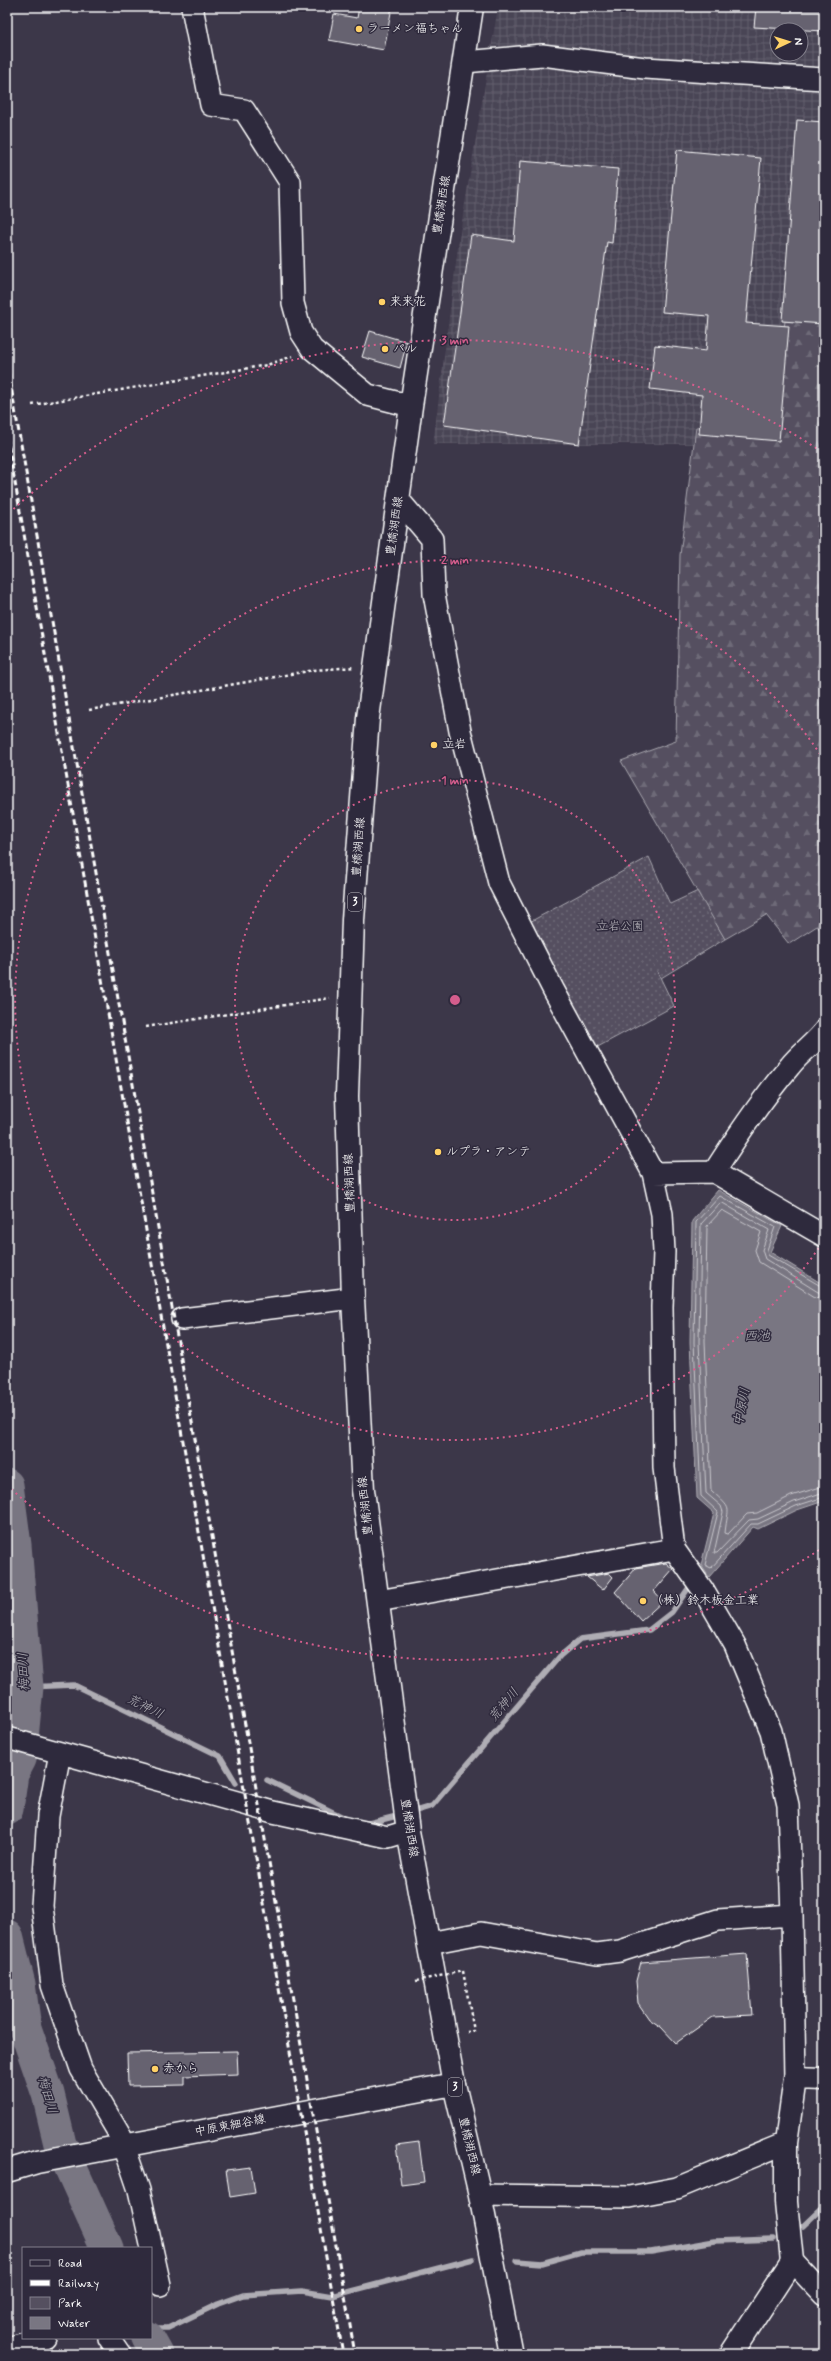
<svg xmlns="http://www.w3.org/2000/svg" width="831" height="2361" font-family="Mynerve,'Klee One',sans-serif">
  <defs>
    <pattern id="industrial-grid" width="8" height="8" patternUnits="userSpaceOnUse"><rect width="8" height="8" fill="#494455"/><path d="M0 4h8M4 0v8" fill="none" stroke="#64606e"/></pattern>
    <pattern id="green-dots" width="8" height="8" patternUnits="userSpaceOnUse"><rect width="8" height="8" fill="#555060"/><path d="M2 2h.1M6 6h.1" fill="none" stroke="#6e6a78" stroke-width="1.8" stroke-linecap="round"/></pattern>
    <pattern id="forest-firs" width="22" height="20" patternUnits="userSpaceOnUse"><rect width="22" height="20" fill="#555060"/><path d="M5 1l3.5 6h-7zM16 11l3.5 6h-7z" fill="#6e6a78"/></pattern>
  </defs>
  <rect width="100%" height="100%" fill="#3c3749"/>
  <filter id="ink" filterUnits="userSpaceOnUse"><feTurbulence type="fractalNoise" baseFrequency=".025" numOctaves="2"/><feDisplacementMap in="SourceGraphic" scale="8" xChannelSelector="R" yChannelSelector="G"/><feConvolveMatrix kernelMatrix="1 2 1 2 8 2 1 2 1" color-interpolation-filters="sRGB"/></filter>
  <g filter="url(#ink)">
    <path fill="url(#industrial-grid)" fill-rule="evenodd" d="M498,7H824V331L785,444H433L459,239ZM777,30H801V54H777Z"/>
    <path fill="url(#green-dots)" stroke="#aaa8b0" d="M649,857L670,904L698,891L725,939L661,978L657,971L674,1006L592,1050L526,924Z"/>
    <path fill="url(#forest-firs)" stroke="#aaa8b0" d="M785,321L824,322V934L817,926L789,944L766,915L725,939L621,761L676,741L680,555L696,427H772Z"/>
    <path fill="#797682" stroke="#afadb4" d="M718,1190L782,1226L770,1252L824,1285V1501L797,1510L758,1529L753,1527L709,1577L701,1565L714,1513L697,1498L690,1342L692,1221Z"/>
    <g fill="none" stroke-linecap="round" stroke-linejoin="round">
      <path stroke="#c9c8cd" stroke-width="1" d="M824,1288L768,1255L767,1250L775,1227L720,1196L696,1222L694,1342L701,1496L718,1512L705,1565L711,1568L751,1524H758L796,1506L824,1497
        M824,1293L818,1292L765,1259L762,1250L769,1230L721,1202L701,1224L699,1342L706,1493L721,1506L723,1512L714,1553H717L749,1520L758,1519L794,1502L824,1492
        M824,1299L815,1297L759,1262L755,1250L761,1232L722,1210L707,1226L705,1341L711,1490C734,1512 728,1504 725,1533L728,1534L747,1514L757,1513L791,1496L824,1486"/>
      <path stroke="#afadb4" stroke-width="5.5" d="M27,1687L74,1685L220,1756L236,1783
        M267,1780L343,1817
        M409,1813L432,1806L560,1656L580,1639L649,1630L672,1612L692,1583
        M365,1824L401,1815
        M803,2226L824,2206
        M517,2261L542,2263L581,2252H651L715,2241L774,2239
        M151,2328H168L218,2304L243,2295L302,2291L332,2296L473,2259"/>
      <path stroke="#797682" stroke-width="33" d="M7,1485L15,1545L27,1687L20,1759L12,1774L7,1809
        M7,1936L19,1984L25,2028L48,2094L60,2144L107,2248
        M148,2338L157,2354"/>
    </g>
    <path fill="#666270" stroke="#fff" d="M359,7H392L384,50L329,40L334,14L357,18Z
      M756,7H824V31L754,27Z
      M797,120L824,122V324L782,321Z
      M677,150L761,158L746,323L789,326L779,441L699,434L702,395L650,389L655,345L706,351L709,316L662,312Z
      M520,161L618,169L612,243L607,242L579,444L444,425L471,235L514,241Z
      M370,331L407,342L400,368L362,357Z
      M666,1563L673,1569L654,1591L663,1601L641,1621L615,1592L636,1568Z
      M609,1573L613,1577L603,1590L587,1577Z
      M747,1954L752,2015L713,2017L676,2043L661,2027L649,2019L638,2003L636,1981L641,1962Z
      M237,2051L238,2074L184,2076V2085L128,2086L127,2053Z
      M419,2142L424,2182L401,2185L396,2145Z
      M251,2167L255,2193L230,2197L226,2170Z"/>
    <g fill="none" stroke-linecap="round" stroke-linejoin="round">
      <g stroke="#fff" stroke-width="24">
        <path id="minor" d="M192,7L211,105L244,110L290,182L293,303L301,332L312,349L368,395L411,406
          M465,62L542,55L645,68L824,79
          M398,499L432,539L434,594L460,731L499,883L553,989L653,1173L662,1214L664,1252L662,1307L664,1468L674,1549L703,1590L735,1645L771,1731L788,1805L792,1915L795,2078
          M714,1172C737,1136 762,1099 790,1066C800,1053 814,1044 824,1031
          M653,1173L714,1172L824,1236
          M182,1319L353,1298
          M378,1601L674,1549
          M7,1738L273,1812L388,1837L408,1831
          M60,1753L48,1816L42,1906L52,1985L81,2069L121,2137L139,2190L160,2285
          M429,1943L481,1933L597,1954L620,1951L718,1920L792,1915
          M480,2195L630,2197L677,2188L786,2143
          M792,2261L824,2295
          M109,2338L120,2354
          M7,2348L45,2338"/>
      </g>
      <g stroke="#fff" stroke-width="25">
        <path id="tertiary" d="M731,2354L792,2261L786,2202V2143L795,2078L824,2079"/>
      </g>
      <g stroke="#fff" stroke-width="25">
        <path id="secondary" d="M7,2171L37,2162L454,2084"/>
      </g>
      <g stroke="#fff" stroke-width="25">
        <path id="primary" d="M472,7L411,406L368,718L353,920L347,1096L353,1298L363,1490L408,1831L454,2084L480,2195L511,2354"/>
      </g>
      <path stroke="#fff" stroke-width="2.5" stroke-dasharray="3 3" stroke-linecap="butt" d="M32,405L267,365L293,356
        M89,710L314,670L355,667
        M146,1027L330,998
        M463,1971L474,2031L467,2032"/>
      <use href="#minor" stroke="#2f2a3d" stroke-width="21"/>
      <use href="#tertiary" stroke="#2f2a3d" stroke-width="22"/>
      <use href="#secondary" stroke="#2f2a3d" stroke-width="22"/>
      <use href="#primary" stroke="#2f2a3d" stroke-width="22"/>
      <path stroke="#fff" stroke-width="3" stroke-dasharray="6 3" stroke-linecap="butt" d="M7,364L355,2354
        M7,437L343,2354"/>
      <path stroke="#fff" stroke-width="2.5" stroke-dasharray="3 3" stroke-linecap="butt" d="M416,1981L463,1971"/>
    </g>
  </g>
  <g fill="none" stroke="#d45d8c" stroke-width="2" stroke-dasharray="2 4">
    <circle cx="455" cy="1000" r="220"/>
    <path d="M822 1243A440 440 0 1 1 822 757"/>
    <path d="M819 1550A660 660 0 0 1 9 1487M9 513A660 660 0 0 1 819 450"/>
  </g>
  <g fill="#ffd166" stroke="#2f2a3d" stroke-width="1.5">
    <circle cx="359" cy="29" r="4"/>
    <circle cx="382" cy="302" r="4"/>
    <circle cx="385" cy="349" r="4"/>
    <circle cx="434" cy="745" r="4"/>
    <circle cx="438" cy="1152" r="4"/>
    <circle cx="643" cy="1601" r="4"/>
    <circle cx="155" cy="2069" r="4"/>
  </g>
  <g text-anchor="middle" dominant-baseline="central" stroke-width="3" stroke-linejoin="round" paint-order="stroke">
    <g fill="#2f2a3d" stroke="#c1bfc5" stroke-width="1">
      <rect x="348" y="893" width="14" height="18" rx="3"/>
      <rect x="448" y="2078" width="14" height="18" rx="3"/>
    </g>
    <g font-size="11" font-weight="bold" fill="#fff">
      <text x="355" y="902">3</text>
      <text x="455" y="2087">3</text>
    </g>
    <g font-size="12" fill="#fff" stroke="#2f2a3d" text-anchor="start">
      <text x="367" y="29">ラーメン福ちゃん</text>
      <text x="390" y="302">来来花</text>
      <text x="393" y="349">パル</text>
      <text x="442" y="745">立岩</text>
      <text x="446" y="1152">ルプラ・アンテ</text>
      <text x="651" y="1601">（株）鈴木板金工業</text>
      <text x="163" y="2069">赤から</text>
    </g>
    <g font-size="12" fill="#fff" stroke="#2f2a3d">
      <text transform="translate(442 205) rotate(-81)">豊橋湖西線</text>
      <text transform="translate(395 526) rotate(-82)">豊橋湖西線</text>
      <text transform="translate(359 847) rotate(-86)">豊橋湖西線</text>
      <text transform="translate(350 1183) rotate(-92)">豊橋湖西線</text>
      <text transform="translate(366 1506) rotate(-96)">豊橋湖西線</text>
      <text transform="translate(409 1828) rotate(81)">豊橋湖西線</text>
      <text transform="translate(230 2126) rotate(-11)">中原東細谷線</text>
      <text transform="translate(469 2146) rotate(77)">豊橋湖西線</text>
    </g>
    <g font-size="12" fill="#bbb9bf" stroke="#2f2a3d">
      <text x="620" y="927">立岩公園</text>
    </g>
    <g font-size="13" font-style="italic" fill="#b5b4ba" stroke="#2f2a3d">
      <text x="757" y="1336">西池</text>
      <text transform="translate(742 1407) rotate(-79)">中原川</text>
      <text transform="translate(24 1672) rotate(-93)">梅田川</text>
      <text transform="translate(504 1705) rotate(-50)">荒神川</text>
      <text transform="translate(145 1707) rotate(26)">荒神川</text>
      <text transform="translate(47 2095) rotate(74)">梅田川</text>
    </g>
  </g>
  <circle cx="455" cy="1000" r="6" fill="#d45d8c" stroke="#2f2a3d" stroke-width="2"/>
  <g font-size="12" text-anchor="middle" font-weight="bold" fill="#d45d8c" stroke="#2f2a3d" stroke-width="3" stroke-linejoin="round" paint-order="stroke">
    <text x="455" y="344">3 min</text>
    <text x="455" y="564">2 min</text>
    <text x="455" y="784">1 min</text>
  </g>
  <rect width="831" height="2361" fill="none" stroke="#2f2a3d" stroke-width="24"/>
  <rect x="12" y="12" width="807" height="2337" fill="none" stroke="#fff" stroke-width="1.5" filter="url(#ink)"/>
  <rect x="22" y="2247" width="130" height="92" fill="#2f2a3d" stroke="#827f8b"/>
  <rect x="30" y="2260" width="20" height="6" fill="#2f2a3d" stroke="#827f8b"/>
  <text x="58" y="2267" font-size="12" fill="#ffffff">Road</text>
  <rect x="30" y="2280" width="20" height="6" fill="#ffffff" stroke="#827f8b"/>
  <text x="58" y="2287" font-size="12" fill="#ffffff">Railway</text>
  <rect x="30" y="2297" width="20" height="12" fill="#555060" stroke="#827f8b"/>
  <text x="58" y="2307" font-size="12" fill="#ffffff">Park</text>
  <rect x="30" y="2317" width="20" height="12" fill="#797682" stroke="#827f8b"/>
  <text x="58" y="2327" font-size="12" fill="#ffffff">Water</text>
  <g transform="translate(789 42) rotate(86)"><circle r="19" fill="#2f2a3d" stroke="#827f8b"/>
  <path d="M0-3L7 15L0 10L-7 15Z" fill="#ffd166"/>
  <text y="-6" font-size="11" font-weight="bold" text-anchor="middle" fill="#ffffff">N</text>
  </g>
</svg>
